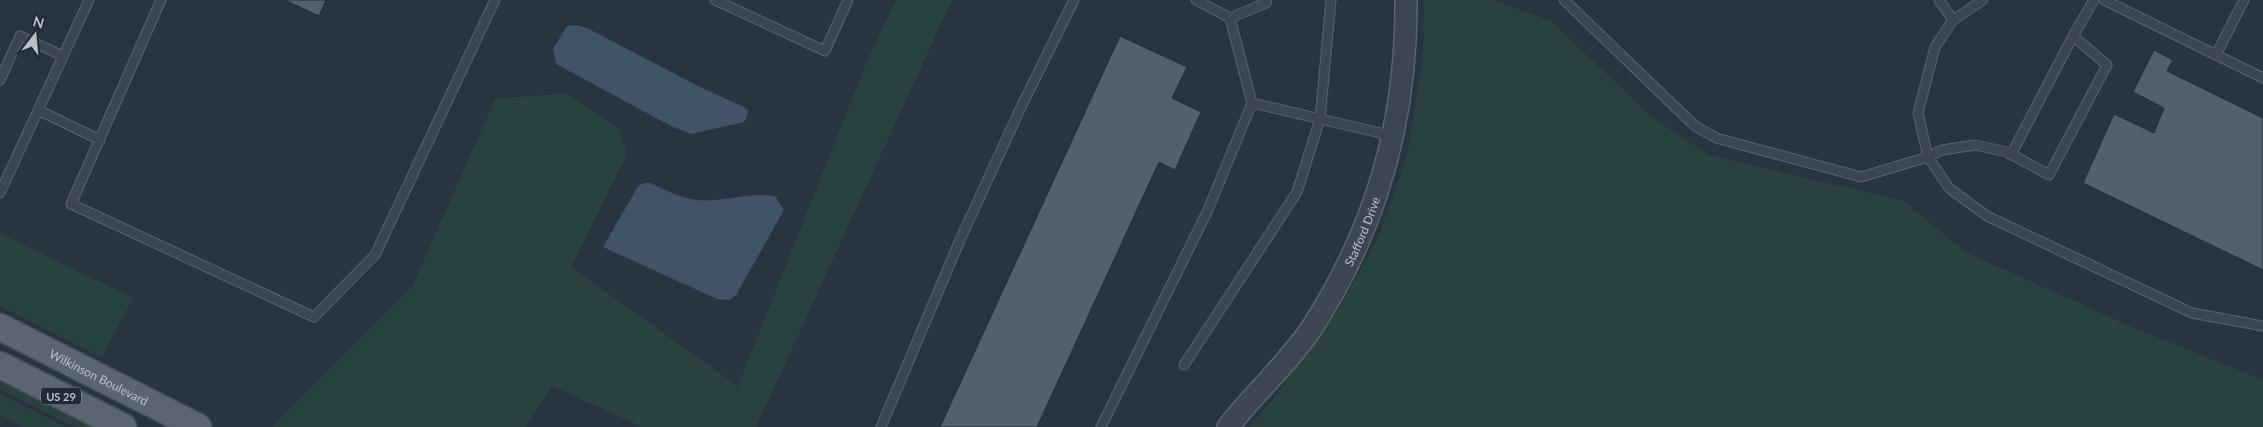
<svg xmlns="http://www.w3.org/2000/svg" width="2263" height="427" font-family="Lato,sans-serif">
  <rect width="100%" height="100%" fill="#283440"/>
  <path fill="#2b4242" d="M896,0H952L756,427H642L552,386L526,427H272L412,287L495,99L567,93L618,128L627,154L571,267L738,386L867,61Z
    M1424,0H1493L1551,21L1653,118L1709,155L1904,201L1965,252L2139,330L2263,380V427H1249L1273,399L1339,309L1379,236L1408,151L1423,59Z
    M0,233L133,298L102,357L0,306Z
    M0,381L93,427H75L0,389Z
    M0,394L65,427H24L0,415Z"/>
  <path fill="#405367" d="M576,25L587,28L702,88L744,107L748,111L747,117L744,122L691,134L671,126L556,64L553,49L567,26Z
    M644,183H650C662,188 674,195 686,198C715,206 745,191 775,196L784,210L736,295L730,300L717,299L603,247L638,186Z"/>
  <path fill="#545f6d" stroke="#232d37" d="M285,0H326L319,16Z
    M1120,36L1187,67L1172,98L1201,112L1175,170L1159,162L1037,427H940Z
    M2154,50L2173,60L2167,71L2263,118V270L2083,183L2114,114L2154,133L2164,108L2133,92Z"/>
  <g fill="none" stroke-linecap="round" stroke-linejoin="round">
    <g stroke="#5a646d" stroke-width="11">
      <path id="service" d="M161,0L71,204L314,317L375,255L495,0
        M715,0L825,51L848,0
        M1564,0L1695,126L1716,138L1861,177L1928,157L1942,150L1975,145L2007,152L2049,175L2107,65L2073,36L2094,0
        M1939,0L1953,20
        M1983,0L1953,20L1935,47L1918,113L1928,157L1949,188L1987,216L2192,313L2263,326
        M2104,0L2263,78
        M1230,18L1266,3L1267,0
        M2216,55L2244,0
        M0,80L20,36L63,56
        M1252,103L1393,136
        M38,110L100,140
        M2011,155L2073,36
        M0,193L89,0
        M1184,365L1297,192L1320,119L1331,0
        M881,427L960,240L1022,105L1074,0
        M1101,427L1208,210L1252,103L1230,18L1196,0"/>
    </g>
    <g stroke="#5a646d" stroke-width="24">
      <g id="tertiary">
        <path id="s1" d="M1228,427C1254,393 1287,365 1311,329C1377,228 1407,120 1406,0"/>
      </g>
    </g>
    <g stroke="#464f59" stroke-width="29">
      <g id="primary">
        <path id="s2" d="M0,327L198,427"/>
        <path d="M0,365L123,427"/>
      </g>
    </g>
    <use href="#service" stroke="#3c4650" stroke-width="9"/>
    <use href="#tertiary" stroke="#3c4650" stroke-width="21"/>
    <use href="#primary" stroke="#5a6570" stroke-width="26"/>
  </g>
  <g text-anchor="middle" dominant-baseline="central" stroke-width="4" stroke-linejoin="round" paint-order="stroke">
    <rect fill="#212b35" stroke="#8b949d" stroke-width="1" x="41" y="387.5" width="40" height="17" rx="4"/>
    <g font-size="11" font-weight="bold" fill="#b9c1ca">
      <text x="61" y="396">US 29</text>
    </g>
    <g font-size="12" fill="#b9c1ca" stroke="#212b35">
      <text stroke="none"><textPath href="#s1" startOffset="239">Stafford Drive</textPath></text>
      <text stroke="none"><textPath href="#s2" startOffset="111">Wilkinson Boulevard</textPath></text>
    </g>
  </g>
  <g transform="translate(35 35) rotate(16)" stroke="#212b35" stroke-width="4" paint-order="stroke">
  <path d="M0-4L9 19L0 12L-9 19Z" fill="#b9c1ca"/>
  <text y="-8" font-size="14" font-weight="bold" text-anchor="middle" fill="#b9c1ca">N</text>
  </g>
</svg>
